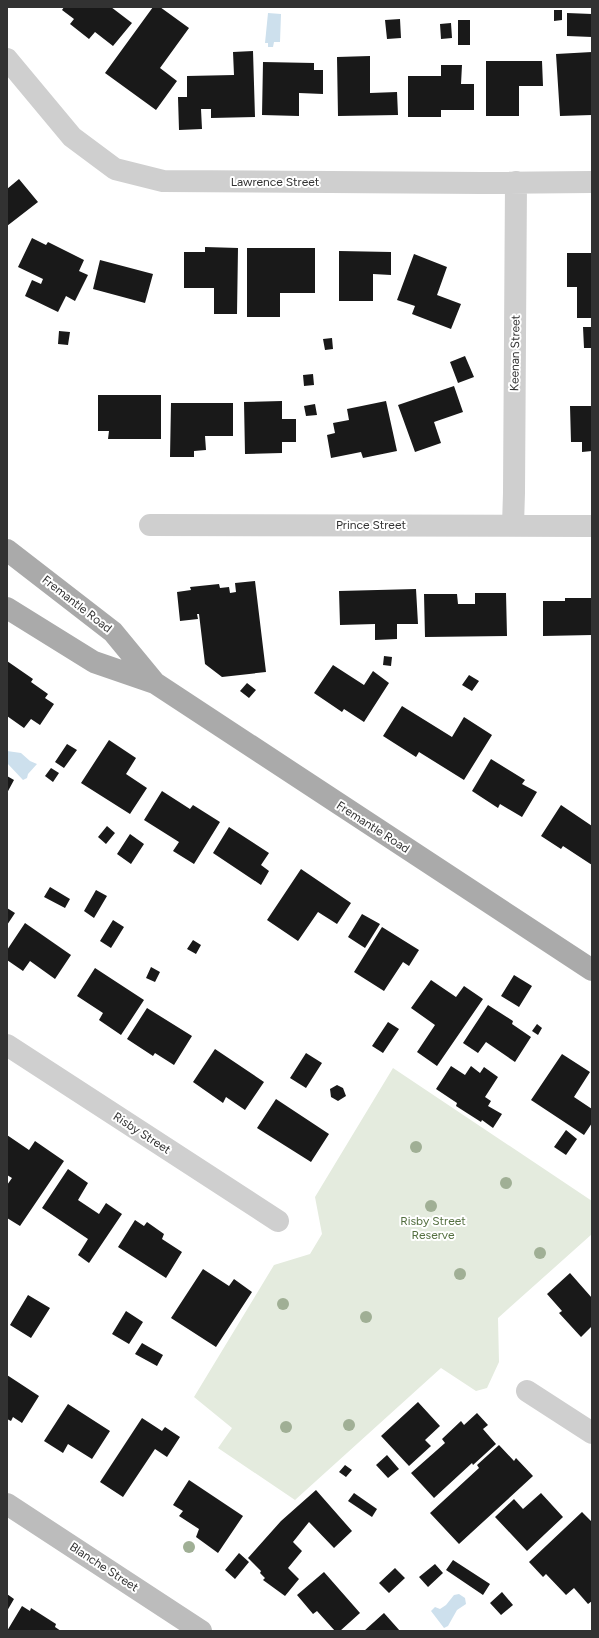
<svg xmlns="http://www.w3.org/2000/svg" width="599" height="1638" font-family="Figtree,sans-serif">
  <rect width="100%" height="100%" fill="#fff"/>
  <path fill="#e4ebde" d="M393,1068L592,1201V1234L498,1318L499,1362L487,1388L476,1391L441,1368L295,1500L218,1448L232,1428L194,1397L274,1265L310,1254L322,1234L315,1197Z"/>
  <path fill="#cde0ed" d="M268,13L281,14L280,42H274L273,47H268V43H265Z
    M7,751L21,753L30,761L37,764L28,774L27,778L23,780L7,763Z
    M459,1594L465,1598L466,1604L457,1610L448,1626L444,1628L431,1611L435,1607L440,1609L446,1605L454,1595Z"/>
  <path fill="#191919" d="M64,7H111L132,23L113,46L95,32L89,39L70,24L74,19L62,10Z
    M153,7H160L189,28L160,68L177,81L156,110L105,73Z
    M554,10H562V20L554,21Z
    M567,13L592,14V37L567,36Z
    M400,19L401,38L387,39L385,20Z
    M458,20H470V45H458Z
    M451,23L452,38L441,39L440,24Z
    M253,51L255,117L211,118V109H201L202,129L179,130L178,97H187V76L234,75L233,52Z
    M592,52V115L560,116L556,54Z
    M370,56V93L397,92L398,115L338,116L337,57Z
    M486,61H542L543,86H519V116H486Z
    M263,62L314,63V70H323V94L299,93V116L262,115Z
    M441,65H462L461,84H474V110H441V117H408V76H441Z
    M19,179L38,202L7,226V189Z
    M32,238L46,245L48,242L84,260L79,271L88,275L75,301L66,296L58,312L25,296L32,280L41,284L43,279L18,267Z
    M205,247L238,248L237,314H214V288H184V252H205Z
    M247,248H315V293H280V317H247Z
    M339,251L391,252V275L373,274V301H339Z
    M567,253H592V318H577V287H567Z
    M414,254L447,267L437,295L461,304L451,329L412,314L415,306L397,300Z
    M100,260L153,274L145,303L93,289Z
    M583,327H592V348H584Z
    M59,331L70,332L68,345L58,344Z
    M332,338L333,349L325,350L323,339Z
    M465,356L474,377L458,383L450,362Z
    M313,374L314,385L304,386L303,375Z
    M454,386L463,412L434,422L441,443L415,452L398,405Z
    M98,395H161V439H108L109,431H98Z
    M282,401V419H296V442H282V453L245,454L244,402Z
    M386,401L397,451L363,458L361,452L331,458L327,435L335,433L333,423L349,420L347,409Z
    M171,403H233V436H205L206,450L194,451V457H170Z
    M315,404L317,415L306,416L304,406Z
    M570,406H592V451L582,452V442H571Z
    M255,581L266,672L222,677L205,664L199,614H197L198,619L180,621L177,592L191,590L190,587L219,584L220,588L229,587L230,593L236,592L235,583Z
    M416,589L418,624H397V639L375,640V624L340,625L339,591Z
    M475,593H506L507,636L425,637L424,594H457L458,604H475Z
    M565,598H592V635L543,636V601H565Z
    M384,656L392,657L391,666L383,665Z
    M7,661L33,679L31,682L48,694L45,698L54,704L40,725L31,719L24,728L7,716Z
    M333,665L364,685L373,671L389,683L364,722L344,709L342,712L314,693Z
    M469,675L479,681L472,691L462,685Z
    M247,683L256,690L249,698L240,691Z
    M402,706L452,737L464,717L492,735L464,780L419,752L416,757L383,736Z
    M109,740L136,758L126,774L147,788L130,814L81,783Z
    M67,744L77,750L64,768L55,762Z
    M491,759L525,780L522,784L537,792L522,817L500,804L498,808L472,791Z
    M51,768L59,773L53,782L45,776Z
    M7,776L14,780L7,793Z
    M162,791L190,809L193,805L220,822L194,864L173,851L179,842L144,820Z
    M561,805L592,826V865L563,846L561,849L541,836Z
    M107,826L115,833L106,844L98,837Z
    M229,827L269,853L261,865L269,871L261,885L213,853Z
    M130,834L144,844L131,864L117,854Z
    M301,869L351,903L337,924L318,912L298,941L267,920Z
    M50,887L70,899L65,908L44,897Z
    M96,890L107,896L94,918L84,911Z
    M7,908L15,913L7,925Z
    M362,914L380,924L365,948L348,937Z
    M113,920L124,927L111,948L100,941Z
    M25,923L71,955L55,979L30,961L23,971L7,960V950Z
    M382,927L419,950L409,966L403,962L384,991L354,972Z
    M193,940L201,945L196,954L187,949Z
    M151,967L160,972L155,982L146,978Z
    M95,968L144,1000L121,1035L99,1020L103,1013L77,996Z
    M514,975L532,986L519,1007L501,996Z
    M431,980L456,997L464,986L483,999L437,1066L417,1052L435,1025L411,1008Z
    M488,1005L513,1021L512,1024L531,1037L515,1062L486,1042L478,1053L463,1043Z
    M147,1008L192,1036L174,1065L155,1053L153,1056L127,1039Z
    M388,1022L399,1029L383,1053L372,1046Z
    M537,1024L542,1028L538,1035L532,1031Z
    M215,1049L264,1082L245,1110L226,1097L223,1103L193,1082Z
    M306,1053L322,1063L306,1088L290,1078Z
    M562,1054L590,1072L574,1097L592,1109V1123L584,1135L531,1100Z
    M451,1066L465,1075L471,1066L480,1073L484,1067L498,1077L485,1097L491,1101L488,1106L502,1114L493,1128L482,1120L481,1122L456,1106L457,1103L436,1089Z
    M337,1085L343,1088L346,1096L338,1101L331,1097L330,1089Z
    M276,1099L329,1134L311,1162L257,1128Z
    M566,1130L577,1139L566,1155L554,1147Z
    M7,1135L29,1150L35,1141L64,1161L20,1226L7,1218V1185L12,1178L7,1175Z
    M68,1169L88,1183L78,1200L99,1214L106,1203L122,1214L89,1263L78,1255L88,1239L42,1208Z
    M135,1220L144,1226L147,1222L164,1234L162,1239L182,1252L166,1278L118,1247Z
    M203,1269L229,1286L234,1279L252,1292L216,1347L171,1318Z
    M570,1273L592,1298V1326L581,1337L559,1313L562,1311L547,1294Z
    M28,1295L50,1308L31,1338L10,1325Z
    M126,1311L143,1322L129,1344L112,1334Z
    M142,1343L163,1355L157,1366L135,1354Z
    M7,1375L39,1396L22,1423L13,1417L11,1421L7,1419Z
    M418,1402L440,1426L425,1440L431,1446L409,1466L381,1436Z
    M68,1404L110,1431L92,1459L68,1444L63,1453L44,1441Z
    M477,1413L488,1425L483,1429L496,1444L473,1465L472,1463L434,1498L411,1473L445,1443L442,1439L461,1421L464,1425Z
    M142,1418L162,1431L165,1427L180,1437L167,1457L155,1449L123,1497L100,1482Z
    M499,1445L514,1461L516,1458L533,1476L459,1544L430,1513L479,1468L477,1465Z
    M387,1455L399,1469L388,1478L376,1465Z
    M345,1465L352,1470L346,1477L339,1472Z
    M189,1480L243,1516L218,1553L196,1537L199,1529L179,1516L183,1511L173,1505Z
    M316,1490L352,1531L334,1548L309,1522L293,1542L302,1551L288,1568L299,1579L285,1596L263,1580L265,1578L260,1573L261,1571L248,1558L281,1521Z
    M354,1493L377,1509L372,1517L348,1501Z
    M541,1493L563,1517L527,1551L495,1517L514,1499L523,1509Z
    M582,1512L592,1522V1601L588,1604L574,1588L566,1595L546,1574L543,1577L529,1562Z
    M239,1553L249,1562L235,1579L225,1570Z
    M453,1560L490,1584L483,1595L446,1570Z
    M435,1564L443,1573L428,1587L419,1577Z
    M395,1568L405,1578L389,1593L379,1583Z
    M324,1572L360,1613L340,1631H335L317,1611L313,1614L297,1595Z
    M502,1592L513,1605L501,1615L490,1603Z
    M7,1594L14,1599L7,1611Z
    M22,1606L30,1611L31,1608L56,1624L55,1627L61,1631H7Z
    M384,1613L400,1631H364Z"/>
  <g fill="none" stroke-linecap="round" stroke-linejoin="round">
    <path stroke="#cfcfcf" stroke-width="22" d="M7,59L72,137L115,169L163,181L482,183L592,182
      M150,525L592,526
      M513,525L514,493L516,182
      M7,1045L278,1221
      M527,1391L592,1433"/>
    <path stroke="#bcbcbc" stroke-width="22" d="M7,1504L201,1631"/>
    <path stroke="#aaa" stroke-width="22" d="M7,550L113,632L155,683
      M7,608L94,662L155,683L592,970"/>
  </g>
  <g fill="#a0af95">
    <circle cx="416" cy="1147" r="6"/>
    <circle cx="506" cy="1183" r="6"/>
    <circle cx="431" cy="1206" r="6"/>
    <circle cx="540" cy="1253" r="6"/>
    <circle cx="460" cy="1274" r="6"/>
    <circle cx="283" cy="1304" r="6"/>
    <circle cx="366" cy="1317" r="6"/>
    <circle cx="349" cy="1425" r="6"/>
    <circle cx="286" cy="1427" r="6"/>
    <circle cx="189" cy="1547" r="6"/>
  </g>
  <g text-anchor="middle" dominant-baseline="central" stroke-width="4" stroke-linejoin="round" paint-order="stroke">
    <g font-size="12" fill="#323232" stroke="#fff">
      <text x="275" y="182">Lawrence Street</text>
      <text transform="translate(515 353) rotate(-89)">Keenan Street</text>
      <text x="371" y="525">Prince Street</text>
      <text transform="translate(77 604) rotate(38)">Fremantle Road</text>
      <text transform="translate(373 827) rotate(33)">Fremantle Road</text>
      <text transform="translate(142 1133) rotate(33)">Risby Street</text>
      <text transform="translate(104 1567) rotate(33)">Blanche Street</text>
    </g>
    <g font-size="12" fill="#536e3f" stroke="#fff">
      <text x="433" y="1221">Risby Street<tspan x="433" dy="14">Reserve</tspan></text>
    </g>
  </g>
  <rect width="599" height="1638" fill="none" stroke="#323232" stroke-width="16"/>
</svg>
